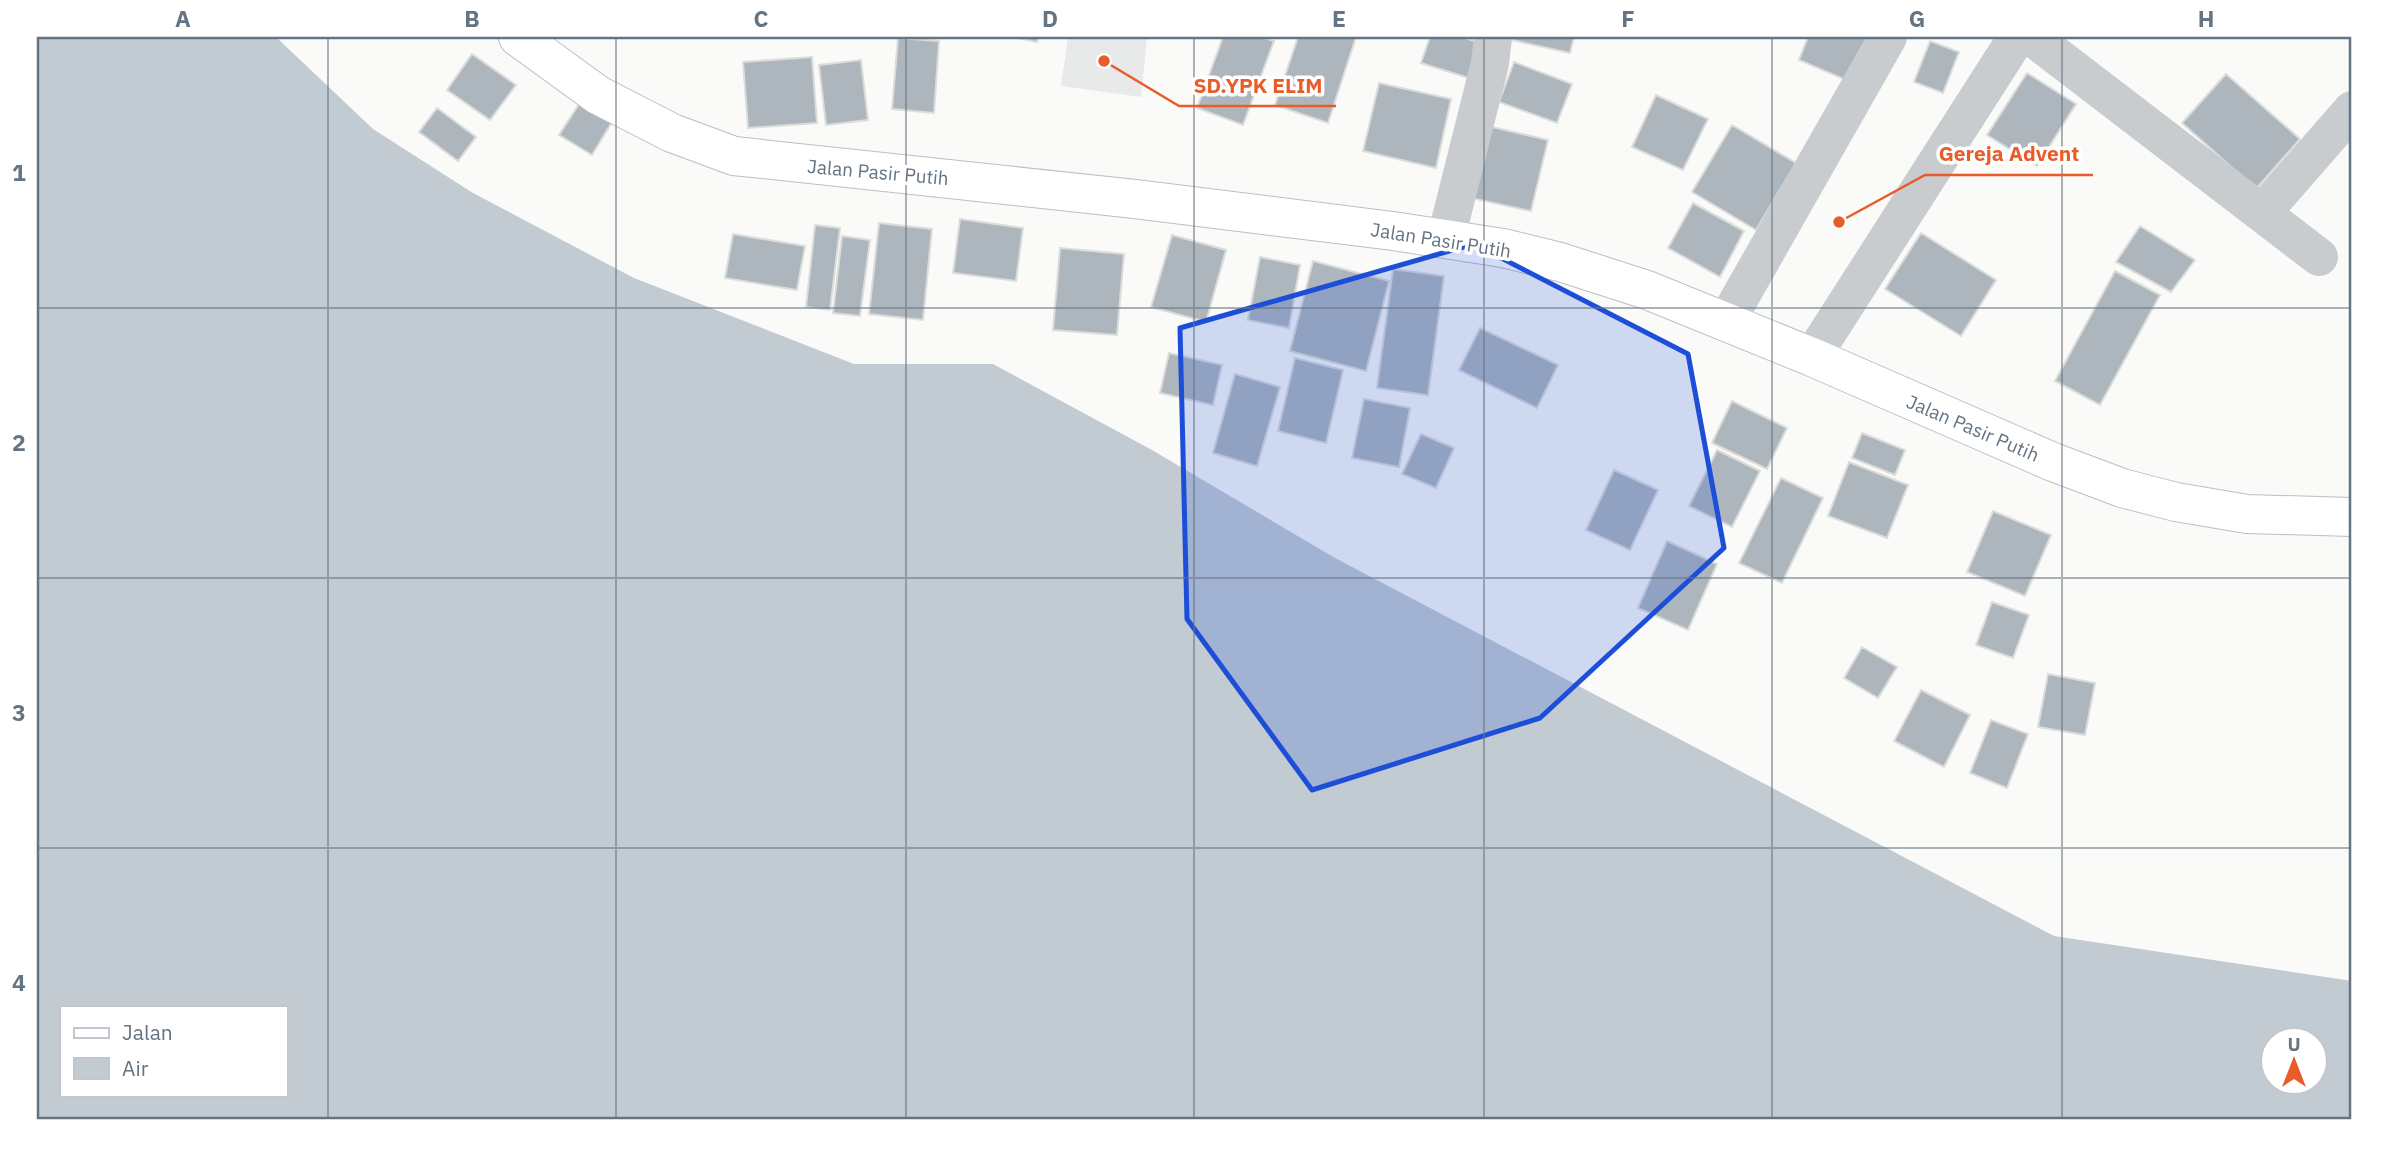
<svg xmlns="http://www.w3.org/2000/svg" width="2389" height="1156" font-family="'IBM Plex Sans',sans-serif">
  <rect width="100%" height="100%" fill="#fafaf8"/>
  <path fill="#e8e9e9" d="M1068,37H1147L1141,97L1061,86Z"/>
  <path fill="#c2cbd1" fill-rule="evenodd" d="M37,37H276L373,129L473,193L634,278L854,364H993L1152,450L1335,558L2054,936L2352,981V1119H37ZM61,1007H285V1095H61ZM2274,1040H2316V1082H2274Z"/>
  <path fill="#aeb6bd" stroke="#dcdcda" stroke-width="2" d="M1012,37H1038L1037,42Z
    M1223,37H1261L1274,41L1243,125L1197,108Z
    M1298,37H1356L1328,123L1275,105Z
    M1430,37H1462L1484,44L1472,79L1421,63Z
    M1512,37H1574L1570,53L1512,40Z
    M1808,37H1873L1853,83L1799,60Z
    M898,38L939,41L934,113L892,109Z
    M1930,41L1959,52L1943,93L1914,82Z
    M472,54L516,85L490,120L447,90Z
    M812,57L817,123L748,128L743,62Z
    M861,60L868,120L826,125L819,65Z
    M1514,62L1572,84L1557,123L1499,102Z
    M2027,73L2076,104L2037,166L1987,135Z
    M2226,74L2300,139L2256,189L2182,123Z
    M1379,83L1451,99L1436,168L1363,151Z
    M1656,95L1708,119L1683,170L1632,147Z
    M583,98L615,117L592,155L559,135Z
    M437,108L476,137L458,161L419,132Z
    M1732,125L1796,163L1756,230L1692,192Z
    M1488,126L1548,140L1531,211L1471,198Z
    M1693,203L1744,231L1720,277L1668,248Z
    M960,219L1023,228L1016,281L953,273Z
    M879,223L932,229L923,320L869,314Z
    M815,225L840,228L830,310L806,307Z
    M2140,226L2195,260L2171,292L2116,262Z
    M1921,233L1996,280L1961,336L1885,289Z
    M733,234L805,246L797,290L725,278Z
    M1172,235L1226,250L1206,322L1151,307Z
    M842,236L870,240L860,316L833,313Z
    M1060,248L1124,254L1117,335L1053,330Z
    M1260,257L1300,265L1289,328L1248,320Z
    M1313,261L1389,281L1366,371L1290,351Z
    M1393,269L1444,276L1428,395L1377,388Z
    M2115,271L2160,295L2100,405L2055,381Z
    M1480,328L1558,365L1537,408L1459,370Z
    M1169,353L1222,365L1213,405L1160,393Z
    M1295,358L1343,370L1326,443L1278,431Z
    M1235,374L1280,387L1257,466L1213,453Z
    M1364,399L1410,408L1399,467L1352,458Z
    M1732,401L1787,428L1767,469L1712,443Z
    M1862,433L1905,450L1895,475L1852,458Z
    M1421,434L1454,448L1436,488L1402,474Z
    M1717,450L1760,471L1732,527L1689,506Z
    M1849,462L1908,485L1887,538L1828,516Z
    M1614,470L1658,490L1630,550L1586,530Z
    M1781,478L1823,498L1782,583L1739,563Z
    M1993,511L2051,535L2025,596L1967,572Z
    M1667,541L1717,564L1688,630L1638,608Z
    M1992,602L2029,615L2013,658L1976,645Z
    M1862,647L1897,667L1878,698L1844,678Z
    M2048,674L2095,683L2085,735L2038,727Z
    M1921,690L1970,715L1944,767L1894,741Z
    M1991,720L2028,734L2007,788L1970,773Z"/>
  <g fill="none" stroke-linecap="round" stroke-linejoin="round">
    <g stroke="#bbbfc3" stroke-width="40">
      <path id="major" d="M518,37L598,95L672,133L734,156L1135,199L1393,231L1503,248L1560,262L1647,290L1812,357L2053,462L2122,488L2176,502L2247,514L2352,517"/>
    </g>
    <path stroke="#c8cccf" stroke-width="38" d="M2032,37L2319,257
      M2262,213L2352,110
      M1446,238L1490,63L1493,37
      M1726,322L1888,37
      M1812,357L2017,37"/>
    <use href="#major" stroke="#fff" stroke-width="38"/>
  </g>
  <path fill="#1d4ed8" fill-opacity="0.2" stroke="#1d4ed8" stroke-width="5" stroke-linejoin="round" d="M1474,244L1688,354L1724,548L1540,718L1312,790L1187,619L1180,328Z"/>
  <path fill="none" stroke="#647483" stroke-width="2" stroke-opacity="0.55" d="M328,37V1119M616,37V1119M906,37V1119M1194,37V1119M1484,37V1119M1772,37V1119M2062,37V1119M37,308H2352M37,578H2352M37,848H2352"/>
  <g text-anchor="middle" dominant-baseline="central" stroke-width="7" stroke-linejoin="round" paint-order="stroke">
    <g font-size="19" fill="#647483" stroke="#fff">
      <text transform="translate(878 172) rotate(5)">Jalan Pasir Putih</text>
      <text transform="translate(1441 240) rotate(9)">Jalan Pasir Putih</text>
      <text transform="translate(1973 428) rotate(23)">Jalan Pasir Putih</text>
    </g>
  </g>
  <path fill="none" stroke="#e85c2a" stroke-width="2.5" d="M1104 61L1179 106H1336M1839 222L1925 175H2093"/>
  <g fill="#e85c2a" stroke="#fff" stroke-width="2.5">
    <circle cx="1104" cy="61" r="7"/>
    <circle cx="1839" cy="222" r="7"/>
  </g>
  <g font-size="21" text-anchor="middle" font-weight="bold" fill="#e85c2a" stroke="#fff" stroke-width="7" stroke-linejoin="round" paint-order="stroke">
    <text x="1258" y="93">SD.YPK ELIM</text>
    <text x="2009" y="161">Gereja Advent</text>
  </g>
  <rect width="2389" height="1156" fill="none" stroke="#ffffff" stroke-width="77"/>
  <rect x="60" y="1006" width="228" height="91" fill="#ffffff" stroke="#c1c7cd" stroke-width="2"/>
  <rect x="74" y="1028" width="35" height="10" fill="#ffffff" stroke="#c1c7cd" stroke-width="2"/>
  <text x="122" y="1040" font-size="21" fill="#647483">Jalan</text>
  <rect x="74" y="1058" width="35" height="21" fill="#c2cbd1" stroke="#c1c7cd" stroke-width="2"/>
  <text x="122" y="1076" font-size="21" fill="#647483">Air</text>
  <g transform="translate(2294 1061)"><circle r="33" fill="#ffffff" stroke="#c1c7cd" stroke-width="2"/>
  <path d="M0-5L12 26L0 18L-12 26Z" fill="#e85c2a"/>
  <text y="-10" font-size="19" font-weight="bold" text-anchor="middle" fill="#647483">U</text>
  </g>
  <rect x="38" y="38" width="2312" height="1080" fill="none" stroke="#647483" stroke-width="2.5"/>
  <g font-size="23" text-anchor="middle" font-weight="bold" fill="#647483">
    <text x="183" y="27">A</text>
    <text x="472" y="27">B</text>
    <text x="761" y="27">C</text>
    <text x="1050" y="27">D</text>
    <text x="1339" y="27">E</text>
    <text x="1628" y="27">F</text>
    <text x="1917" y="27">G</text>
    <text x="2206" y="27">H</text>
    <text x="19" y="181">1</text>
    <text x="19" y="451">2</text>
    <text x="19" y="721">3</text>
    <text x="19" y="991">4</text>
  </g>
</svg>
